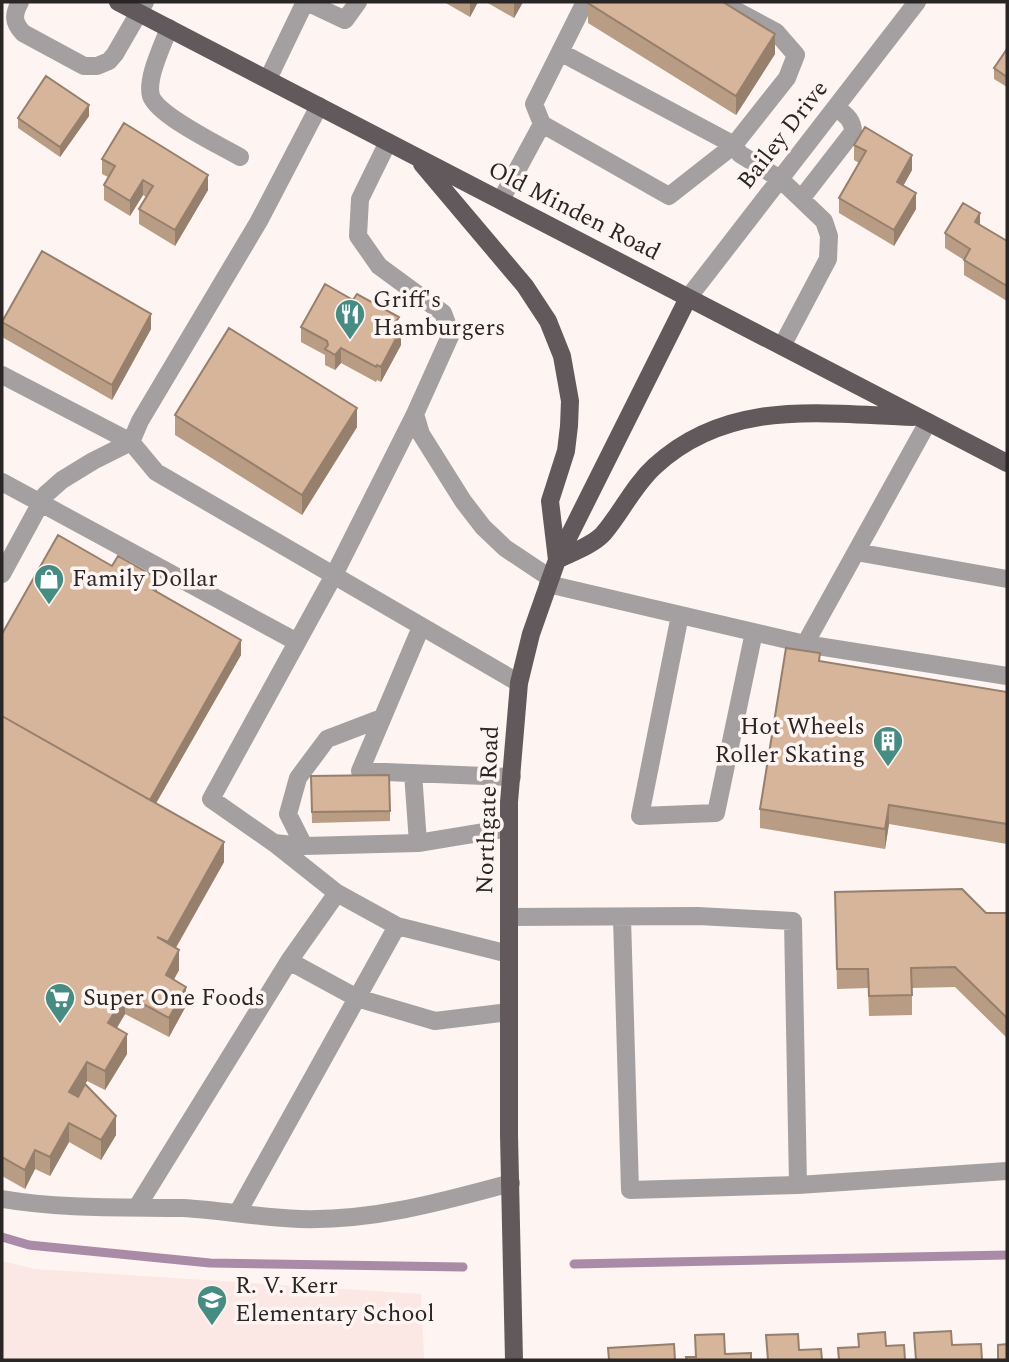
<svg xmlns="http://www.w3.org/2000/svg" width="1009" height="1362" font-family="Spectral,serif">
  <rect width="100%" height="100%" fill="#fef4f1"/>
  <path fill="#fbe7e4" d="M2,1261L34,1269L421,1294L424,1360H2Z"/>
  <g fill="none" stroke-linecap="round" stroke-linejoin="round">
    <path stroke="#a98ba7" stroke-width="9" d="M2,1237L29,1245L210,1263L463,1267
      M574,1264L1007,1255"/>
    <path stroke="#a4a0a1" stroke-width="18" d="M20,2C13,15 13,22 23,33L84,66H97L109,61L115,54L145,2
      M307,2L345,20L358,2
      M585,2L534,104L542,124L669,196L734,145L787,78L796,55L776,32L720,2
      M169,28C163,45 146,78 151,96C158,116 221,146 240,157
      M560,52L734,145L740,154L780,179L824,221L829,236L828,259L782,346
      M268,79L305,2
      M319,106L259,221L140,421L131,442L156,472L519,683
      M388,142L360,199L358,236L379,266L443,313L451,334L415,414L421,434L463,501L483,527L505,548L550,578
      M801,199L853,132C853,119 845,115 836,107
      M501,200L542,124
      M688,298L917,2
      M2,375L131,442
      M415,414L334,575L211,799L274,843L337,893L397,926L509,954
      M2,482L297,642
      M856,552L1007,579
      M2,574L45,495L62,480L93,461L131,442
      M548,584L805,644L928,422
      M680,615L640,816L716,813L754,632
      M421,627L360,771L512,777
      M805,644L1007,676
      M413,773L418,843
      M274,843L304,846L418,843L509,828
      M304,846L288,814L298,778L327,739L382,718
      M509,917L698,916L793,921L798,1185L1007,1171
      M622,918L630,1190L798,1185
      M397,926L357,998L435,1021L509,1012
      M2,1199C61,1209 123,1207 183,1208C222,1210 261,1218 300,1219C373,1221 441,1202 511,1183
      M137,1207L289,961L337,893
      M238,1212L357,998L289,961"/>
    <path stroke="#61595b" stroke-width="18" d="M118,2L1007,463
      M422,164L525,286L548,321L562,356L570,401L569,426L566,451L550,501L557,560C571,553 593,545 603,534C622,512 633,486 655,466C729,398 821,414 913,417
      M514,1360L509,1135V802L519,683L531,634L557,560L688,298"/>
  </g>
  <path fill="#b89c84" d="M444,2H478L470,17Z
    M486,2H523L514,18Z
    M588,3L775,54L736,115L588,23Z
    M1007,49V87L994,79V68Z
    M89,116L60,157L18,128V118Z
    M854,145L912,170L903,186L916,209L894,246L839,213V198L859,163L854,160Z
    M102,159L208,190L175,246L139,224V209L146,197L143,195L130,216L104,200V185L108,177L102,174Z
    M980,225L1007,241V301L964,275V260L945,248V233Z
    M2,322L151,329L112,400L2,337Z
    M301,327H399L401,345L381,382L377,380L376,382L341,363L335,370L325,365V355L301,342Z
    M175,415L357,427L302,515L175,435Z
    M157,592L241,655L156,803L224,862L176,948L179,970L174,979L186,1006L169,1037L125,1014L117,1028L127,1054L105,1090L87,1081L85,1084L116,1135L101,1160L69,1142L50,1176L35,1169L25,1189L2,1176V634Z
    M820,661L1007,692V844L889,824L885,849L760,828V809Z
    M311,776L390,811V821L312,823Z
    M835,892L986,913H1007V1038L955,987L912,988V1015L869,1016L868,988L837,989Z"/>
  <path fill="#967f6c" d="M470,2H478L470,17Z
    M515,2H523L514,18V3Z
    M775,34V54L736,115V96Z
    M89,105V116L60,157V147Z
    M912,155V170L897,197V182Z
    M208,175V190L175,246V230Z
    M143,180V195L130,216V201Z
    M916,193V209L894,246V230Z
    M980,213V228L975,222Z
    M151,314V329L112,400V385Z
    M401,329V345L381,382V367Z
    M341,348V363L335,370V355Z
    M357,408V427L302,515V495Z
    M157,578V593L152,589Z
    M241,640V655L147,819V804Z
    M889,805V824L885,849V829Z
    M224,842V862L168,961V942Z
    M179,950V970L166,994V975Z
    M186,987V1006L169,1037V1018Z
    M125,994V1014L108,1042V1023Z
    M127,1034V1054L105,1090V1071Z
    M87,1062V1081L69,1111V1092Z
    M116,1116V1135L101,1160V1140Z
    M69,1123V1142L50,1176V1157Z
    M35,1150V1169L25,1189V1170Z"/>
  <path fill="#d6b59a" stroke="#967f6c" stroke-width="2" d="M589,2H723L775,34L736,96L588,3Z
    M1007,49V77L994,68Z
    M46,76L89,105L60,147L18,118Z
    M124,123L208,175L175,230L139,209L153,186L143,180L130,201L104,185L115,166L102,159Z
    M865,127L912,155L897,182L916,193L894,230L839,198L866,151L854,145Z
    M963,203L980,213L975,222L1007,241V286L964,260L970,249L945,233Z
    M42,251L151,314L112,385L2,322Z
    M325,284L353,300L357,294L399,317L395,323L401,329L381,367L377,365L376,367L341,348L335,355L325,349L328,345L327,341L301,327Z
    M229,328L357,408L302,495L175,415Z
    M58,535L112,566L118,556L157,578L152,589L241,640L150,800L2,716V634Z
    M786,648L820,653L819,661L1007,692V824L889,805L885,829L760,809Z
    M2,716L224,842L168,942L157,937L179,950L166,975L186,987L169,1018L125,994L108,1023L127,1034L105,1071L87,1062L69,1092L78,1097L85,1084L116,1116L101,1140L69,1123L50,1157L35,1150L25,1170L2,1157Z
    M389,775L390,811L312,812L311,776Z
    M962,889L986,913H1007V1018L955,967L911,968L912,995L869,996L868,969H837L835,892Z
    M951,1331L952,1345L981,1344L982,1360H916L914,1333Z
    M885,1332L886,1346L904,1345L905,1360H839L838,1348L859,1347L858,1334Z
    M724,1334L725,1354L751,1353V1360H687L686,1357H696L695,1335Z
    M798,1334L799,1350L821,1349L822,1360H768L766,1335Z
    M674,1344L675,1360H609L608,1348Z
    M1007,1344V1360H998V1345Z"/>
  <defs>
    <g id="restaurant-pin" transform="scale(1.575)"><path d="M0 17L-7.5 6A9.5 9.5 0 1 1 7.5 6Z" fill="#478c83" stroke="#fef4f1"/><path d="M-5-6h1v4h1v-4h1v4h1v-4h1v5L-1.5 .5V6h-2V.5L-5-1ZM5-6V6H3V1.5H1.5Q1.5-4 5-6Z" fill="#fff"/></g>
    <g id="shop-pin" transform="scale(1.575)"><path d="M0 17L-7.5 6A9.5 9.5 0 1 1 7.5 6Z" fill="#478c83" stroke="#fef4f1"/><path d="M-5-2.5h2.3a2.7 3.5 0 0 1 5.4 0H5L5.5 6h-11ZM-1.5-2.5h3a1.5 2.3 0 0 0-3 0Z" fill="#fff"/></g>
    <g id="building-pin" transform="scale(1.575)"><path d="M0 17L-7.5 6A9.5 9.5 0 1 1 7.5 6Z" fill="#478c83" stroke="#fef4f1"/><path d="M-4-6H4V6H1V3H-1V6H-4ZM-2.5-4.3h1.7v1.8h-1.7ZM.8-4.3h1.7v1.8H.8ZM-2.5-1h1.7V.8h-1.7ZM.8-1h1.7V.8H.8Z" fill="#fff"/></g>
    <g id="supermarket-pin" transform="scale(1.575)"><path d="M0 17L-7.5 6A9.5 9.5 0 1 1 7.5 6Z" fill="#478c83" stroke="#fef4f1"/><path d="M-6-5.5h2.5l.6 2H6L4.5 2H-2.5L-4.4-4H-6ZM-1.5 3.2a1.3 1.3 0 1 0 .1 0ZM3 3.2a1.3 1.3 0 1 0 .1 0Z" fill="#fff"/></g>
    <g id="school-pin" transform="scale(1.575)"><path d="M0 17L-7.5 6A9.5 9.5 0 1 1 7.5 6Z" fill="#478c83" stroke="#fef4f1"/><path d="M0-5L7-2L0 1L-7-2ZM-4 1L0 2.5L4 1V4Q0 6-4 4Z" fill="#fff"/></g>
  </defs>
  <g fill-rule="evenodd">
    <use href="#restaurant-pin" x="350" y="314"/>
    <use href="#shop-pin" x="49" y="579"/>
    <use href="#building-pin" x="888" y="741"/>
    <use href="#supermarket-pin" x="60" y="998"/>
    <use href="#school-pin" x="212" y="1300"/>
  </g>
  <g text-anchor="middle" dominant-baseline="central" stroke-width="7" stroke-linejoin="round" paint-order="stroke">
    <g font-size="24" fill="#2a2625" stroke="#fef4f1">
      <text transform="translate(783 135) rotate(-52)">Bailey Drive</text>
      <text transform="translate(574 211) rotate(27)">Old Minden Road</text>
      <text transform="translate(488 810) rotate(-88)">Northgate Road</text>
    </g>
    <g font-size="24" fill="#2a2625" stroke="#fef4f1" text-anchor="start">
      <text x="373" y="300">Griff's<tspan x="373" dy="28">Hamburgers</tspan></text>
      <text x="72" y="579">Family Dollar</text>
      <text x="865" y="727" text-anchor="end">Hot Wheels<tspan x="865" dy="28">Roller Skating</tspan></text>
      <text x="83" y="998">Super One Foods</text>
      <text x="235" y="1286">R. V. Kerr<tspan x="235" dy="28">Elementary School</tspan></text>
    </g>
  </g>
  <rect width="1009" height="1362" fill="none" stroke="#2a2625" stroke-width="7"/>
</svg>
